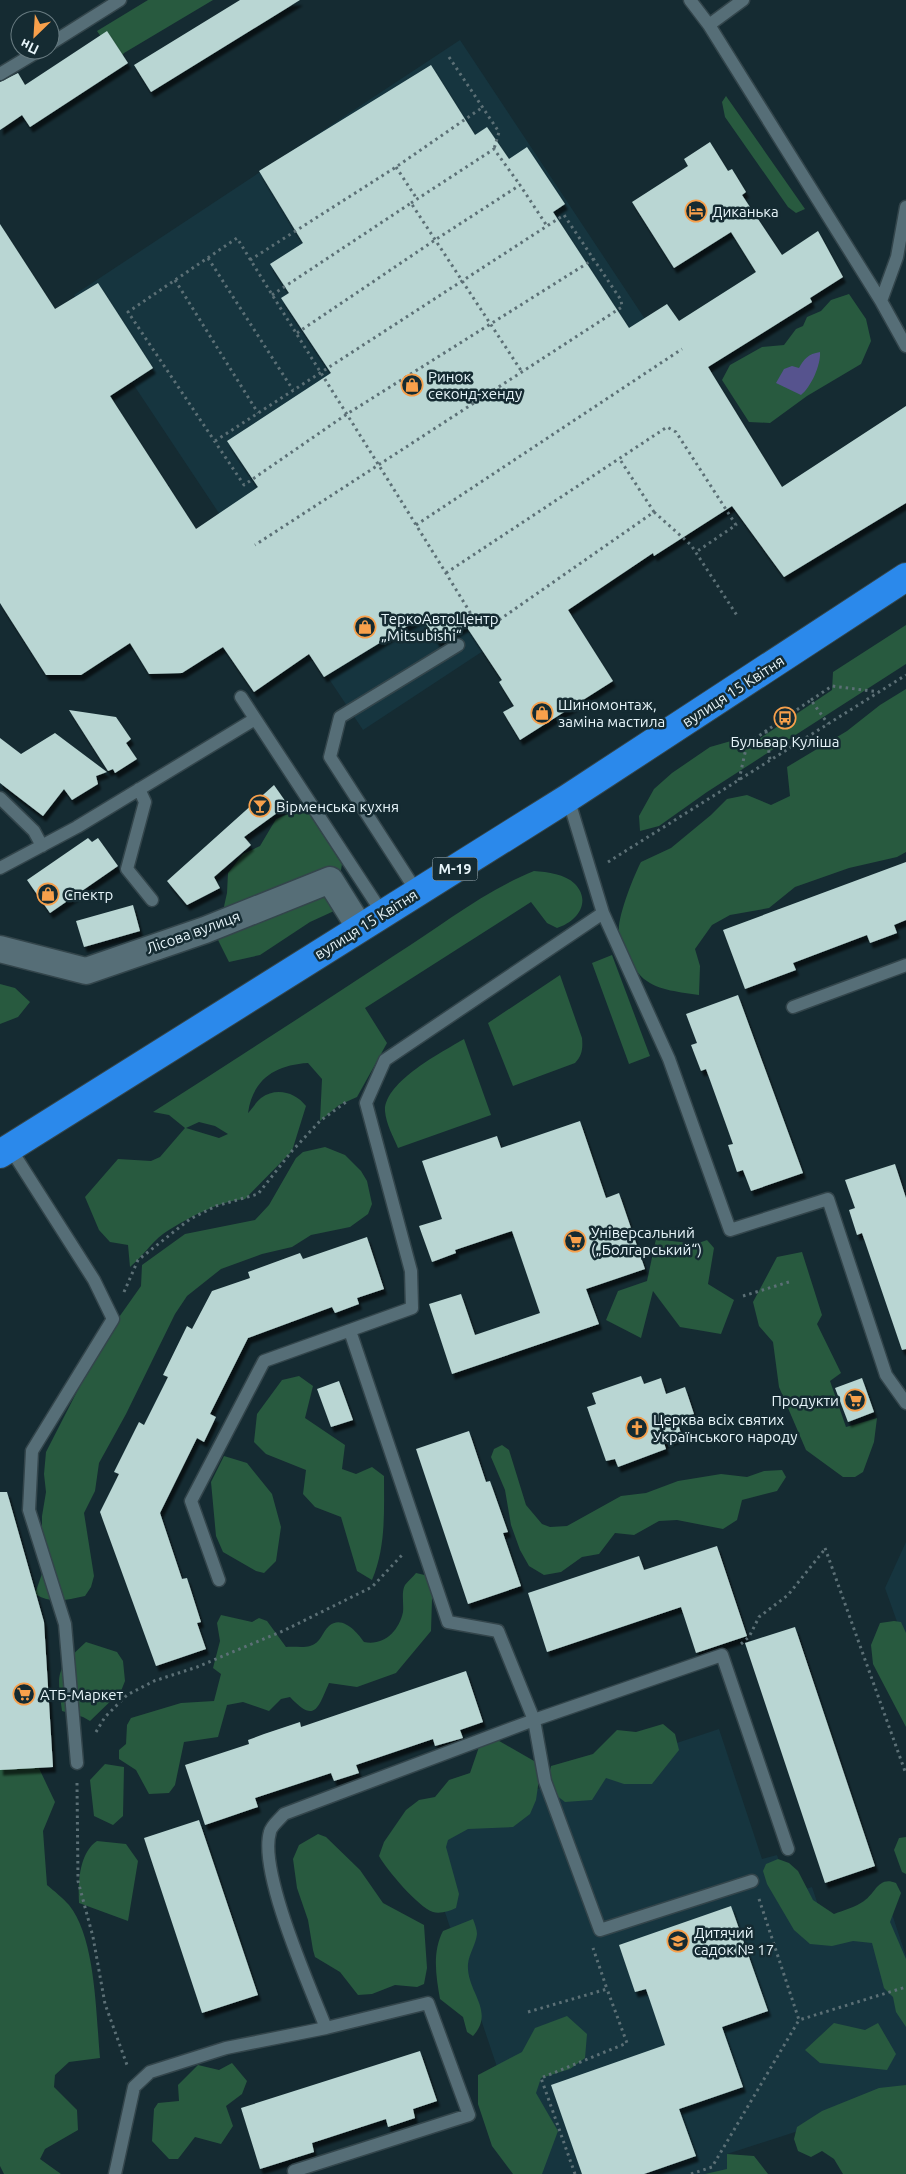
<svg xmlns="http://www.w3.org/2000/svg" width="906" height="2174" font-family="Ubuntu,sans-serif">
  <defs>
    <filter id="shadow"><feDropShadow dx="3" dy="5.5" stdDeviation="1" flood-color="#0009"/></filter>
  </defs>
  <rect width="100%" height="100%" fill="#152b32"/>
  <path fill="#16353f" d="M460,40L749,476L363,730L74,295Z
    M906,1542V1647L885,1588Z
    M719,1729L762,1859L777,1855L790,1894L812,1887L825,1926L889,1905L906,1956V2096L727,2154L734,2174H533L417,1829Z"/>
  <path fill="#285a3f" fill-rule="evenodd" d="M148,0H213L124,53L120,58L115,57L97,31Z
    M726,96L805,209L796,213L788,207L725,117L722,102Z
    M849,294L866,319L871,341L861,364L807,396L770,423L749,422L722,380L730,365L762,347L784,345L796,329L803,326L807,317L821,311L831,300Z
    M906,625V664L707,792L659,826L640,831L639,816L654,789L672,773L710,747L745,737L756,741L832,690L833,672Z
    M906,689V852L897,857L849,868L795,887L769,908L730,915L712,925L695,949L700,966L699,995C681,992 659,991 644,979C633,969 620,946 619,932C617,918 634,875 641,862L671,848L711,815L727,799L747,795L771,805L790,796L787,767L847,731L880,705Z
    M315,808L319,829L342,864L334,911L310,922L260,955L229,962L217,938L227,893L228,873L243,854L260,846L276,819L295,811Z
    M534,871C548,872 565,874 575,884C592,902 577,922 557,928L547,923L531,902L365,1008L387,1043L357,1097L339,1105L320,1121L322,1079L308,1063C275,1065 253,1079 248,1113C252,1109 256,1102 261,1098C276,1087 295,1092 306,1106L292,1151L245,1199C221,1200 183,1220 163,1234C151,1243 142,1257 130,1267L128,1245L110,1242L99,1230L85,1197L118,1159L151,1161L160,1157L185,1128L169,1115L153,1112C234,1060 315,1008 395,955C441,926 484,891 534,871ZM199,1122L215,1126L228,1134L219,1138L186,1128Z
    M612,955L650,1056L629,1064L592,963Z
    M560,975L582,1038C583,1049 582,1056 575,1063L513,1086L488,1023Z
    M0,984L15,988L30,1002L18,1017L0,1024Z
    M464,1039L491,1115L398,1148C393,1136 386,1124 385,1111C384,1082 442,1052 464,1039Z
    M325,1147L345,1155L361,1171L367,1181L372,1204L368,1214L350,1227L311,1235L292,1247L262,1254L221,1269L187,1296L175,1314L126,1414L99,1463L95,1491L84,1513L94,1576L91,1587L85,1596C67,1600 51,1604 35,1594L48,1556L42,1534V1516L46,1492L44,1474L46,1452L105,1337L141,1286L142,1265L185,1234L255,1220L269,1205L296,1158L303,1152Z
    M656,1239L696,1244L707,1240L714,1248L708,1284L734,1300L721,1334L680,1327L653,1291L641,1338L606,1320L618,1291L647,1281Z
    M802,1252L822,1315L817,1324L841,1373L830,1381L846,1427L877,1418L874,1442L863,1472L855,1477H843L806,1450L779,1387L773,1342L759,1326L753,1302L777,1257Z
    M299,1376L313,1386L305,1418L345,1445L342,1469L356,1474L372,1467L384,1476C384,1512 386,1547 372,1580L357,1571L341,1517L315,1507L303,1494L306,1470L266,1454L254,1442L257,1414L282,1380Z
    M502,1445L509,1450L526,1505L542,1524L550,1527L567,1526L621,1496L646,1493L678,1481L721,1474L747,1477L764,1471L782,1470L786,1477L777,1491L742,1500L737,1520L723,1529L677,1520L659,1521L634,1535L615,1533L599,1554L582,1557L561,1572L544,1575L529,1566L520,1550L511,1525L505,1490L491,1457L494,1449Z
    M224,1456L247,1463L272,1494L281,1527L276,1561L264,1573L256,1571L223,1552L216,1536L211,1482Z
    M416,1573L433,1577L438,1584L432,1599L431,1631L396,1673L357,1687L329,1683C318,1708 315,1724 290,1697L281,1699L269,1711L243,1702L227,1705L218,1737L184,1742L175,1785L169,1793L149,1794L136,1770L119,1759V1750L126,1744L127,1725L131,1718L181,1703L214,1701L221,1674L213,1668L220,1641L217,1623L221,1615L252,1622L259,1618L267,1621L286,1647C294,1646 303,1648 310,1646C321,1643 322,1632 329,1626C342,1614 358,1633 364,1642C384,1646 399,1631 403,1612C404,1604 401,1592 405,1585C408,1581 413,1577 416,1573Z
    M894,1621L901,1622L906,1633V1727L873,1664L871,1645L880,1623Z
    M86,1642L117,1652L123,1661L125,1681L121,1691L90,1721L83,1717L62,1711C57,1671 55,1671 86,1642Z
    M663,1724L675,1734L679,1750L652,1784H624L606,1778L592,1800L565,1802L552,1792L549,1775L551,1766L593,1754L617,1730L636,1732Z
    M494,1738L541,1765L536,1800L530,1814L513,1827L468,1829L448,1840L446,1847L459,1894L456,1908C450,1911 440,1914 433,1912C418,1907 387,1870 379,1856L384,1842L406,1810L419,1800L435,1797L449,1780L470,1773L480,1744Z
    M0,1744L37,1764L55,1802L43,1831L47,1885C54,1891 63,1898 69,1905C96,1938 96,2016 100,2058L69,2062L55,2075L54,2087L77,2110L78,2130L45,2149L40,2159L61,2174H4L0,2166Z
    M105,1764L124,1767L123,1816L113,1825L94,1816L90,1780Z
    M318,1834L326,1837L360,1870L383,1903L424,1925L427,1968L424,1984L417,1987L395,1985L372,1994L358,1995L340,1972L315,1957L313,1950L308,1920L297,1888L293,1859L299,1845Z
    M906,1837V1874L902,1872L894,1850L899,1838Z
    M97,1841L126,1844L138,1861L128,1921L79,1903C78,1883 79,1853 97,1841Z
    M778,1859L789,1863L798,1871L813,1900L834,1914C844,1910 856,1907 864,1901C876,1893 878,1876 896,1883L901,1893L890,1922L906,1959V2027L896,2012L893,1997L884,1988L872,1943L853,1941L832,1946L810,1944L794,1930L767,1884L763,1871L766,1864Z
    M473,1919C475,1924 477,1930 477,1934C476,1944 469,1954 468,1964C466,1992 496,2010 473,2036L467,2032L463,2017L440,1999C436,1976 432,1952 443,1931Z
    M567,2016L587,2034L585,2058L570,2069L541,2078L536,2093L558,2131L542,2174H513L492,2146L478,2104V2075L522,2052L535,2028Z
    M834,2023L865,2030L878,2023L896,2054L887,2070L820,2063L805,2050Z
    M232,2063L247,2081L242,2094L226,2106L233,2126L221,2144L195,2137L178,2159H169L152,2141L154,2109L158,2103L179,2101L178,2085L198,2065L219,2070Z
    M906,2085V2174H843L834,2159L822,2151L811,2157L798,2151L794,2139L797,2127L822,2111L879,2088Z
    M727,2154L754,2156L768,2174H705L727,2169Z"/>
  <path fill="#56538e" d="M820,352C821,365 811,387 801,395L776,383L784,369L792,366L799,368C804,359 808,354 820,352Z"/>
  <path fill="#b9d6d3" filter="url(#shadow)" d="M240,0H300L151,92L134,65Z
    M107,31L128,63L30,127L22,115L0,130V82L18,73L25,85Z
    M431,65L475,135L487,127L509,159L527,147L565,204L553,212L629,328L667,304L679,321L756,272L731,232L674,268L632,202L688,166L684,159L710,142L728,171L732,169L746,192L742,195L782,255L818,231L843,277L810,298L812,302L708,367L782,487L906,406V503L784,577L732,506L654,556L653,553L568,610L613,681L520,740L503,712L514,706L499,682L502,680L466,626L438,643L422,617L324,677L309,654L254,692L223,647L182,673L149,674L130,643L81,675H46L0,603V224L55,309L98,283L153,368L110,396L196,529L258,487L227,441L331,373L281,298L289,293L270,264L303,243L259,171Z
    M69,710L116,717L131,739L126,743L137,759L115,773L113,769L108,771Z
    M55,733L107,772L96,776L98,784L72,800L64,789L43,816L0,783V738L21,754Z
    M274,785L288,805L244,837L251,845L214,877L220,888L187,905L167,881Z
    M88,838L92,842L98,838L118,866L50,913L27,880Z
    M906,862V920L894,925L897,933L870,943L867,935L793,963L796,970L745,989L723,930Z
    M133,905L140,931L84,947L76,921Z
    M738,995L803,1173L751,1191L743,1170L737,1172L728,1145L733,1144L706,1069L701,1071L691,1045L697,1043L686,1014Z
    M580,1121L606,1198L619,1193L645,1269L586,1289L599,1324L452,1374L429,1304L461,1294L475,1335L540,1313L512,1231L455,1250L456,1253L432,1262L419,1226L442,1219L422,1161L497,1136L501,1148Z
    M895,1164L906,1198V1349L902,1350L862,1233L857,1235L849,1210L855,1208L845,1180Z
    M367,1237L384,1289L357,1298L359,1304L335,1313L332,1307L248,1338L210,1414L216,1417L204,1442L197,1438L160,1513L182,1579L187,1578L201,1622L197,1623L206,1649L156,1666L100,1512L119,1474L114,1472L139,1422L144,1425L168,1377L163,1375L187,1326L192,1329L212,1291L250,1278L248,1272L300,1253L303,1259Z
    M641,1376L644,1384L661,1378L666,1394L685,1387L694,1414L677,1421L682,1436L664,1443L666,1449L618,1467L615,1459L606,1461L587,1407L596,1404L592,1393Z
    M862,1378L874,1412L848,1422L835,1388Z
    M339,1381L353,1420L331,1427L317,1389Z
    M469,1431L486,1482L490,1481L508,1532L503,1533L521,1586L468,1604L416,1449Z
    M0,1492H7L44,1622L53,1767L0,1770Z
    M717,1546L747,1636L696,1653L681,1607L547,1652L528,1593L639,1556L644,1570Z
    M795,1627L875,1866L825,1883L745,1643Z
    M466,1671L483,1722L460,1730L463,1738L435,1746L433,1739L356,1765L359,1773L334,1781L331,1773L255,1798L258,1807L205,1825L185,1765L249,1744L248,1740L264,1734L300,1722L301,1727Z
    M199,1820L258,1995L202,2013L144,1838Z
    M731,1906L768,2011L722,2027L743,2087L679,2109L696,2156L644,2174H582L551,2085L665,2045L646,1989L635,1992L619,1945Z
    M420,2051L437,2101L413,2109L415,2118L388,2127L386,2119L312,2143L314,2152L260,2169L241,2108Z"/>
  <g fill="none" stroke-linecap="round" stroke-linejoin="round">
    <g stroke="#33454b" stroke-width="15">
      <path id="lane" d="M690,0L709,25L881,301L906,346
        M709,25L743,0
        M50,44L120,0
        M0,74L40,50
        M881,301L897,257L906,207
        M241,697L383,914
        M139,789L145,802L127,869L152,900
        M0,798L34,831L42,846
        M568,798L603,913L669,1059L730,1230L828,1199L886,1375L906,1403
        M0,868L77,827L255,719
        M417,892L330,757L340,717L458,645
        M793,1007L906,965
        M10,1148L94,1280L113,1319L32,1451L29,1510L65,1624L77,1763
        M219,1580L191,1501L264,1361L412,1308L411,1271L366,1103L385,1060L603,913
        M752,1881L600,1930L545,1781L534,1720L722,1655L788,1849
        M115,2174L134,2087L150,2072L226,2048L326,2028C310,1987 258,1871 270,1832C271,1826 280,1819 284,1814L534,1720L498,1631L448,1622L350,1331
        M295,2174L294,2171L469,2115L428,2003L326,2028"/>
    </g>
    <g stroke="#33454b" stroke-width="29">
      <path id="street" d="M0,949L86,971L205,930L330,880L360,928"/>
    </g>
    <g stroke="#33454b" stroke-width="30">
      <path id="highway" d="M0,1154L568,798L906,577"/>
    </g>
    <path stroke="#5c7076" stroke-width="3" stroke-dasharray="2.5 4" stroke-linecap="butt" d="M449,57L499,132L494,149
      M396,167L417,199
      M411,203L494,149L520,185
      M208,258L293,390
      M594,259L347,414L244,485L128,312L237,238C314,363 394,488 471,614L499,620L654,512L619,458
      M250,260L396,167L483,107
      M175,280L258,413
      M272,295L411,203L522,372
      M297,333L435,240L520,185L547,226
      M215,441L564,215L621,300L622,307L255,545
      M654,512L691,545L738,617
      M416,525L682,349
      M446,573L667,427L676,432L736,525L696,552
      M811,700L832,686L879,692
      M766,731L770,760
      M739,780L747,744L811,700L828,724
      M608,862L906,675
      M124,1292L138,1260L190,1219L216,1206L258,1194L292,1151L320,1121L346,1102
      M743,1296L792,1281
      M825,1548L906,1774
      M741,1644L749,1637L759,1617L788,1595L825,1549
      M96,1732L105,1717L127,1695L154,1681L197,1667L285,1630L372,1587L402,1555
      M77,1783L78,1881L93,1937L105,2004L127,2065
      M759,1899L799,2020L906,1987
      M528,2012L607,1989L593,1948
      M575,2174L541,2078L627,2043L607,1989
      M691,2174L712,2167L799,2020"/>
    <use href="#lane" stroke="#566e77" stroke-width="12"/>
    <use href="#street" stroke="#566e77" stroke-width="26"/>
    <use href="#highway" stroke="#2b89eb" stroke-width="28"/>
  </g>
  <defs>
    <g id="hotel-ring" transform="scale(1.125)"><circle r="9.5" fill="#152b32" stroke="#f8a04b" stroke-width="1.5"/><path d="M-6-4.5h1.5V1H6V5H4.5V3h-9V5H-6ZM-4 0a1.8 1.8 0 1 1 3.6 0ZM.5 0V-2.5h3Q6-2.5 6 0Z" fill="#f8a04b"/></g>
    <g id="shop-ring" transform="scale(1.125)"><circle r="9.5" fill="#152b32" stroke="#f8a04b" stroke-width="1.5"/><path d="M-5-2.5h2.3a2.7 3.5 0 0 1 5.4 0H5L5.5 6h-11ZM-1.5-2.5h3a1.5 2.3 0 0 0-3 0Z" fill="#f8a04b"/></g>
    <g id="bus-ring" transform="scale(1.125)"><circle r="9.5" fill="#152b32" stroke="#f8a04b" stroke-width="1.5"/><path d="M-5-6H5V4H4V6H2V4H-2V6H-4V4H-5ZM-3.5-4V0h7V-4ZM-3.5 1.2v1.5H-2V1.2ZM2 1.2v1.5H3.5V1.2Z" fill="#f8a04b"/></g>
    <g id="bar-ring" transform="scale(1.125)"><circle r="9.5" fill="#152b32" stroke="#f8a04b" stroke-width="1.5"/><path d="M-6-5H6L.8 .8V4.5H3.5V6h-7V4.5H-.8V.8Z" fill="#f8a04b"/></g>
    <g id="supermarket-ring" transform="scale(1.125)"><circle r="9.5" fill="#152b32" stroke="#f8a04b" stroke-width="1.5"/><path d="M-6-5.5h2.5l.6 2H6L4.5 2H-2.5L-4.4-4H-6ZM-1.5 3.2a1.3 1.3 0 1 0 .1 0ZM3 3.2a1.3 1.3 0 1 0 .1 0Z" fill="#f8a04b"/></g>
    <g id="church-ring" transform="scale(1.125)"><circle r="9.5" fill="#152b32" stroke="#f8a04b" stroke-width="1.5"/><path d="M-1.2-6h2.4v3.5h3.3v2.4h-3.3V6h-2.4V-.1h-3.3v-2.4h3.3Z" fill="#f8a04b"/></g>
    <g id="school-ring" transform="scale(1.125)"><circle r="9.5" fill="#152b32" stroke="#f8a04b" stroke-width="1.5"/><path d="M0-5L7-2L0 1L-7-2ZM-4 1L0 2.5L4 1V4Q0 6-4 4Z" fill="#f8a04b"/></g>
  </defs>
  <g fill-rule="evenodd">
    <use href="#hotel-ring" x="696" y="211"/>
    <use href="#shop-ring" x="412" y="385"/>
    <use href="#shop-ring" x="365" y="627"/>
    <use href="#shop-ring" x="542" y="713"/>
    <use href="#bus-ring" x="785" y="718"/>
    <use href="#bar-ring" x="260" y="806"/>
    <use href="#shop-ring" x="48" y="894"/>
    <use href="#supermarket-ring" x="575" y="1241"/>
    <use href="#supermarket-ring" x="855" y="1400"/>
    <use href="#church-ring" x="637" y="1428"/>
    <use href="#supermarket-ring" x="24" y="1694"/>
    <use href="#school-ring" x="678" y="1941"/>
  </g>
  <g text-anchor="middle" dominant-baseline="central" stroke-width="5" stroke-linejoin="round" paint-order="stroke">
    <rect fill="#152b32" stroke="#a8b8be" stroke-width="1" x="432.5" y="857.5" width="45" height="23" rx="4"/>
    <g font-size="14" font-weight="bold" fill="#e7f5fa">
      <text x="455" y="869">М-19</text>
    </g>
    <g font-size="15" fill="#e7f5fa" stroke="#152b32" text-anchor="start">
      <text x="712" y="211">Диканька</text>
      <text x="428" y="376">Ринок<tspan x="428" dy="17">секонд-хенду</tspan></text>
      <text x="381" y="618">ТеркоАвтоЦентр<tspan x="381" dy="17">„Mitsubishi“</tspan></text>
      <text x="558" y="704">Шиномонтаж,<tspan x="558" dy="17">заміна мастила</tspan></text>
      <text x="785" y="741" text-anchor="middle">Бульвар Куліша</text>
      <text x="276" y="806">Вірменська кухня</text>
      <text x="64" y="894">Спектр</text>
      <text x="591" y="1232">Універсальний<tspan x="591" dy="17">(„Болгарський“)</tspan></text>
      <text x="839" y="1400" text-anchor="end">Продукти</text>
      <text x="653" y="1419">Церква всіх святих<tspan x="653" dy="17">Українського народу</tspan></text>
      <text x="40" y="1694">АТБ-Маркет</text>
      <text x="694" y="1932">Дитячий<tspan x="694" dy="17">садок № 17</tspan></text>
    </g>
    <g font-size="15" fill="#e7f5fa" stroke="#152b32">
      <text transform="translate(733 691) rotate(-33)">вулиця 15 Квітня</text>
      <text transform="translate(366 924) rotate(-32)">вулиця 15 Квітня</text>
      <text transform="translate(193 932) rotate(-20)">Лісова вулиця</text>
    </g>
  </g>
  <g transform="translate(35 35) rotate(205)"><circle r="24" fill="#152b32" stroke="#697c82"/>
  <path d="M0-4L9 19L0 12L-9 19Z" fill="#f8a04b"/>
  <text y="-8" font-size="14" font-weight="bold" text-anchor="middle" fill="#e7f5fa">Пн</text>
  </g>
</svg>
